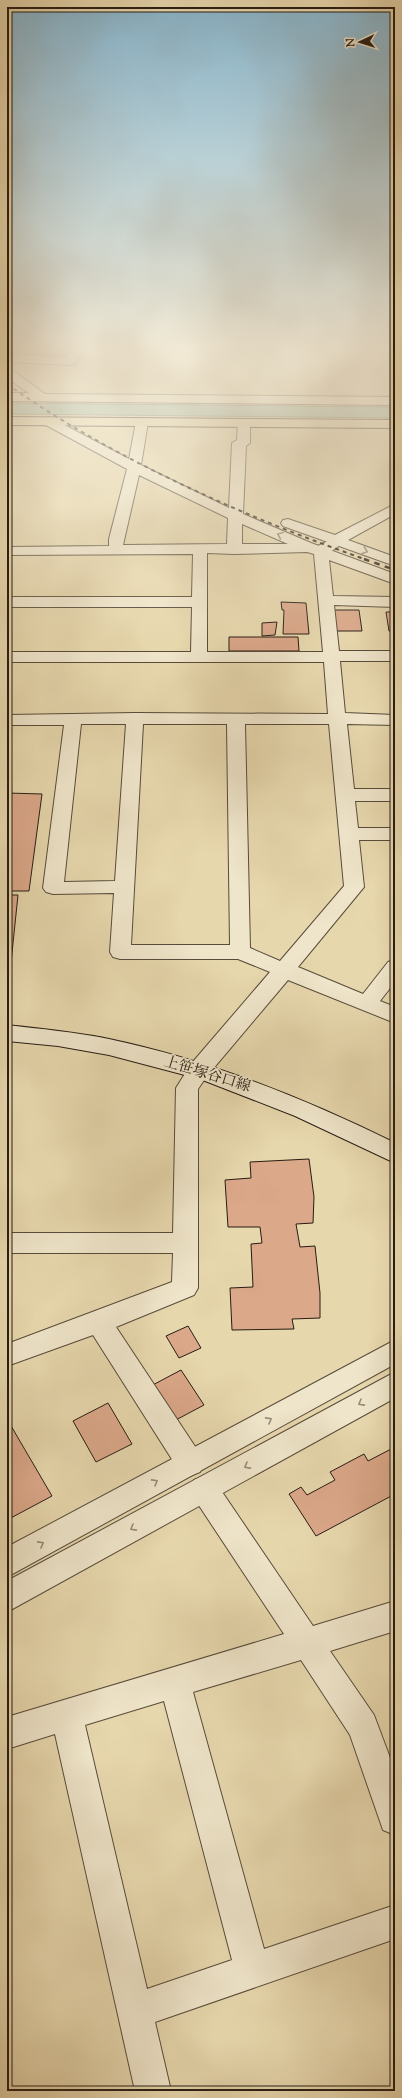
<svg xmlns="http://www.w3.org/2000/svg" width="402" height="2098" font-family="'Sorts Mill Goudy','Noto Serif JP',serif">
  <rect width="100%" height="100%" fill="#e7d7ad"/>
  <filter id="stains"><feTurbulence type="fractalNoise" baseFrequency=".005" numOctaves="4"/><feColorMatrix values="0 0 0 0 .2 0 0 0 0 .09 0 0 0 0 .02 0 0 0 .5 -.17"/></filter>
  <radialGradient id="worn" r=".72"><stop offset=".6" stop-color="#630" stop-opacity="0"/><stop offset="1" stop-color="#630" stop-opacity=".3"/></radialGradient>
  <path fill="#97baa9" stroke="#6a7b6d" d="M7,403L395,407V418L7,414Z"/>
  <path fill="#dba88a" stroke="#271c13" d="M281,602L306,603L309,634H283L284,610H282Z
    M334,610H359L362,631H336Z
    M386,612H395V631H389Z
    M277,622L275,635L262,636V623Z
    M229,637H298L299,651H229Z
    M7,793L42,794L29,891H7Z
    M7,895H18L7,1001Z
    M309,1159L314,1197L313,1223L296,1224L300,1247L315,1246L320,1293V1318L292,1319L294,1329L232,1330L230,1288L253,1287L251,1244L262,1243L260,1227H228L225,1180L251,1178L250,1162Z
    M188,1326L201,1348L179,1358L166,1336Z
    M181,1370L204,1405L172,1422L149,1387Z
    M108,1403L132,1444L96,1462L73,1421Z
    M7,1419L52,1496L7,1520Z
    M395,1447V1494L316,1536L289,1494L301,1487L307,1495L335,1480L330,1472L364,1454L368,1461Z"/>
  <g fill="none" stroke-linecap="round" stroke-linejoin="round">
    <g stroke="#574b3a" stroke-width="2">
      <path id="minor" d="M73,348H85L75,364L71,365L7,362V354L67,357Z
        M7,368L11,369L45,394L395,397V405L7,401V393H29L7,378Z
        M49,417L129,459L136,422L137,419H147L148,422L141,465L229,508L232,443L237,440L238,423L239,420H249L250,423V443L246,446L243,514L311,543L395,574V584L329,560L333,596L395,597V607L334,605L339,651H395V661H340L345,713L395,715V725L347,724L354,789H395V801H355L358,828H395V840H359L364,887L298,967L363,994L388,962L395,960V982L380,1001L395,1007V1023L288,980L207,1076L198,1089V1288L194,1295L116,1327L200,1454L204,1463L200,1472L190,1476L180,1472L93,1335L7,1366V1344L172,1282L173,1253H7V1233H173L176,1088L191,1064L270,972L238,959H120L113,957L110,952L114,893L53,894L46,892L43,888L64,725H7V715L135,713L328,714L324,662H7V652H191L192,607H7V597H192L193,554L7,555V547L109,546V539L127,469L44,424L43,421ZM139,475L228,518L227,544L123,545ZM242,524L288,544H242ZM307,552L314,554L323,652H207V553L234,554ZM81,724H126L115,881L64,882ZM143,724H227L230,945H131ZM245,724H329L344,886L280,961L250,948Z
        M395,504V514L348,540L395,557V566L283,526L281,523L283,520L288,519L335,535Z
        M204,1476L214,1480L313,1626L395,1601V1631L330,1651L374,1715L395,1771V1835L383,1830L350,1735L301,1660L193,1692L264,1949L395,1905V1939L155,2022L171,2091H135L55,1734L7,1749V1717L284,1634L194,1498L190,1489L194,1480ZM164,1701L232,1960L147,1989L85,1725Z"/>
    </g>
    <g stroke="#574b3a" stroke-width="2">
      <path id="tertiary" d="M336,537L341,538L343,541C338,549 323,557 314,554L312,551L314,548Z
        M395,1340V1364L7,1577V1547Z
        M395,1372V1398L7,1612V1581Z"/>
    </g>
    <g stroke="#271c13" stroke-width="2">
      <path id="secondary" d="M7,1025C41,1029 75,1032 109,1039C209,1060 304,1098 395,1143V1163L295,1116L200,1079L109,1055L58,1046L7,1041Z"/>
    </g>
    <g stroke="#271c13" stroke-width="2">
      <path id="primary" d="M7,417L395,420V428L7,425Z"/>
    </g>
    <use href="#minor" fill="#efe5ca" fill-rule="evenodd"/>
    <use href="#tertiary" fill="#efe5ca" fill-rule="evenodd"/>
    <use href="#secondary" fill="#efe5ca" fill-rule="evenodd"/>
    <use href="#primary" fill="#e7d7ad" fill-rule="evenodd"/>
    <path stroke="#271c13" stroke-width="2" stroke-dasharray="4 4" stroke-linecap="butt" d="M7,384C113,459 245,517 367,560"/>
    <path stroke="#271c13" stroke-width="2.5" stroke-dasharray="5.5 5.5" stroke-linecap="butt" d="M364,559L395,570"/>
  </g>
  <defs><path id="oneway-chevron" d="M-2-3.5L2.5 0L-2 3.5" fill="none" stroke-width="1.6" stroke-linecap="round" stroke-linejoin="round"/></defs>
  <g stroke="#958b78">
    <use href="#oneway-chevron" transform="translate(280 535) rotate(-157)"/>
    <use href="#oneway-chevron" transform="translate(365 551) rotate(20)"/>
    <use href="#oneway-chevron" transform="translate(361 1403) rotate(151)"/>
    <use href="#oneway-chevron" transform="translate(269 1420) rotate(-29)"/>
    <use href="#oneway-chevron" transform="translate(247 1466) rotate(151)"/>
    <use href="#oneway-chevron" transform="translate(155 1482) rotate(-29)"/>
    <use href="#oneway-chevron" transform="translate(133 1528) rotate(151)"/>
    <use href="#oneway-chevron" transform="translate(41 1544) rotate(-29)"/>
  </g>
  <linearGradient id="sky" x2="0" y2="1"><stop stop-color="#87b6cf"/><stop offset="0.54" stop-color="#f4edda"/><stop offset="1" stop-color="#f4edda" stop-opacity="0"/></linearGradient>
  <rect width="402" height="642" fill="url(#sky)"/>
  <g text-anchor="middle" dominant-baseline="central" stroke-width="3" stroke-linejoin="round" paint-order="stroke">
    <g font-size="15" fill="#271c13" stroke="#efe5ca">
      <text transform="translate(207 1075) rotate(17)">上笹塚谷口線</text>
    </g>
  </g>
  <rect width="402" height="2098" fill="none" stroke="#e7d7ad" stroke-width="24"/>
  <rect x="8" y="8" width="386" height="2082" fill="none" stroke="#271c13" stroke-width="2"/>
  <rect x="12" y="12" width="378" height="2074" fill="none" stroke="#271c13"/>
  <g transform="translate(360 42) rotate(266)" stroke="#efe5ca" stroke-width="3" paint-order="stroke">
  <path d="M0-3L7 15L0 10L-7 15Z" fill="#271c13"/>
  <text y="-6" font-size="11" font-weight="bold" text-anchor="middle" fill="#271c13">N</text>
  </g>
  <rect width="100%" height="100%" filter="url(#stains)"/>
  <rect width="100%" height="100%" fill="url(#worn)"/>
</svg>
